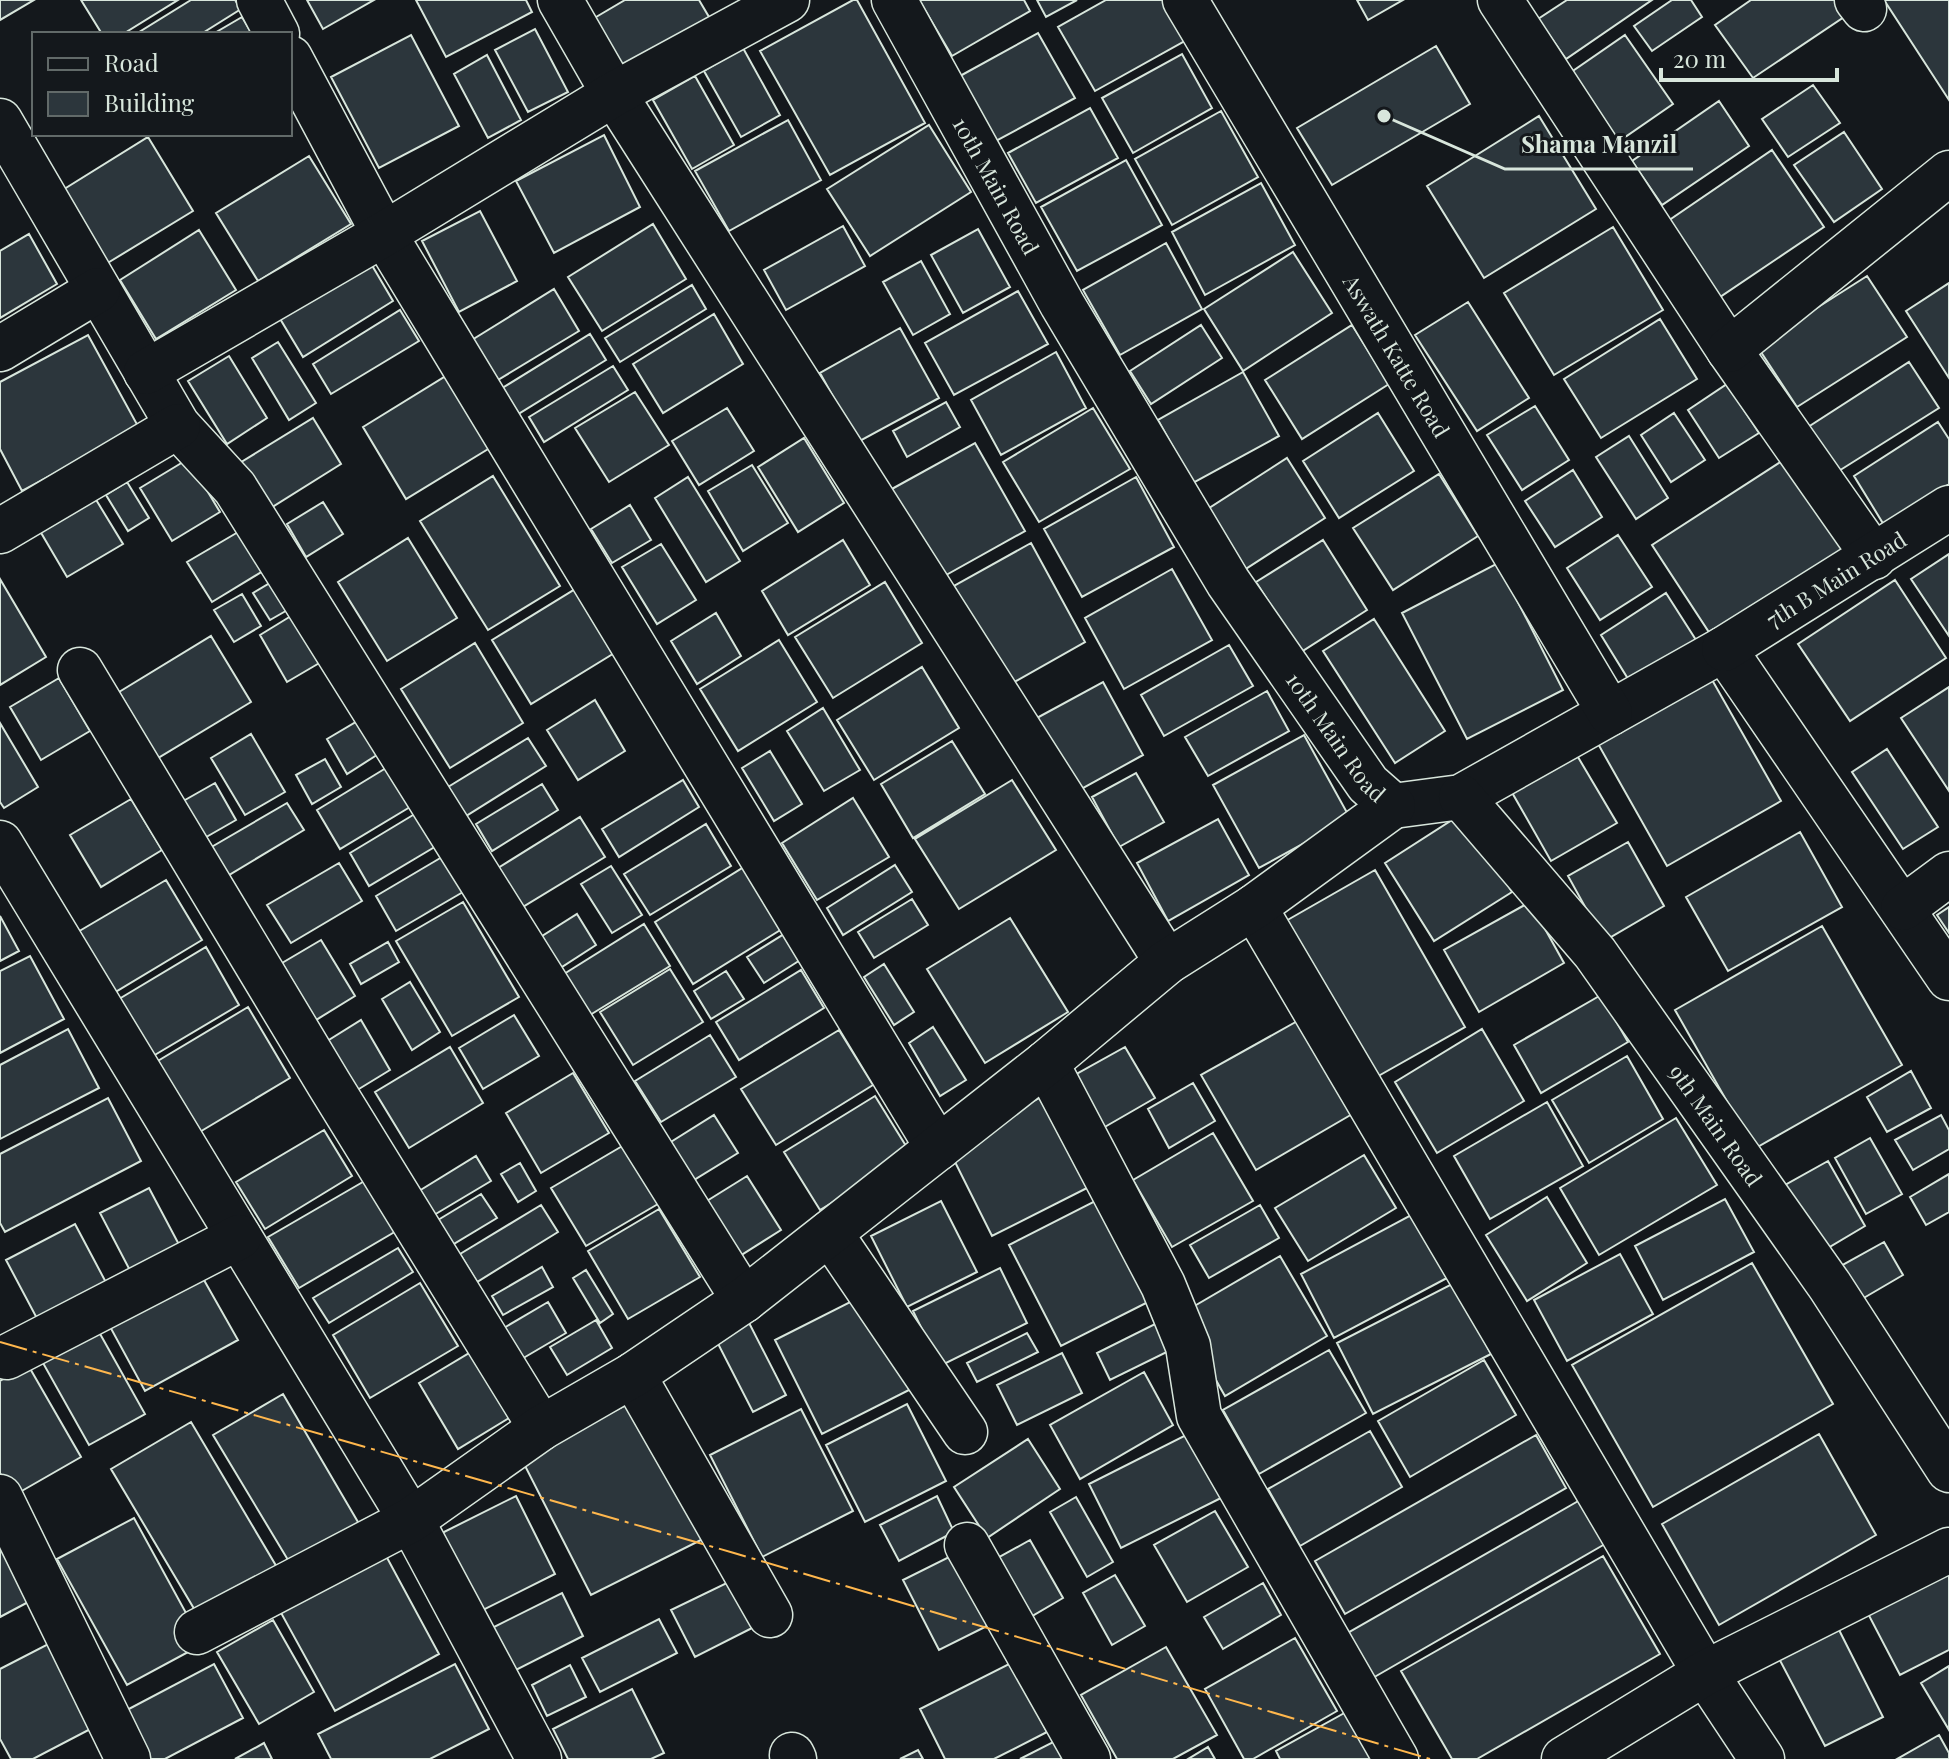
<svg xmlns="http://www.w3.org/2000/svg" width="1949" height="1759" font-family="'Playfair Display',serif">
  <rect width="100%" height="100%" fill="#14181c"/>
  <path fill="#2c363c" stroke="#d8e6dc" stroke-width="2" d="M0,0H34L0,20Z
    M81,0H178L123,34H102Z
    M191,0H235L241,9L201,34H136Z
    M307,0H374L323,29Z
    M416,0H526L532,12L446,57Z
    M625,0H699L709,17L619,69L591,20Z
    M853,0H857L925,123L830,175L760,51Z
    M919,0H1024L1030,11L952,56Z
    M1037,0H1077L1046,17Z
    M1106,0H1169L1190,38L1095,91L1058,27Z
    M1357,0H1403L1368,20Z
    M1567,0H1652L1566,59L1538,19Z
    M1672,0H1691L1702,17L1652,51L1634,26Z
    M1751,0H1845L1853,11L1753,78L1715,25Z
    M1884,0H1949V100Z
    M242,17L252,34H213Z
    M535,29L568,92L528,112L495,50Z
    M1038,33L1075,98L996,141L960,76Z
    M411,35L459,126L379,168L331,77Z
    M1625,35L1673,104L1615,144L1567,75Z
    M1436,46L1470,104L1332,185L1297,128Z
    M743,48L780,115L741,137L704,71Z
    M1182,54L1212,108L1133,153L1102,98Z
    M487,55L521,120L488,138L454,74Z
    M695,76L734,145L692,169L653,100Z
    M1813,85L1840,123L1788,157L1762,119Z
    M1719,101L1749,146L1662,205L1632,161Z
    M1090,108L1118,158L1036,203L1008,153Z
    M1221,111L1258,177L1172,225L1135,159Z
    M1539,116L1596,209L1484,278L1427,186Z
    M788,120L821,180L729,231L695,171Z
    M929,125L971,192L870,256L827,189Z
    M1844,132L1882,189L1834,222L1794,165Z
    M604,135L640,207L554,253L516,181Z
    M148,137L193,211L106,264L61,191Z
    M1772,150L1824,227L1717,299L1665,223Z
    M309,156L351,224L258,281L216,213Z
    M1126,160L1162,225L1077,271L1041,207Z
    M1261,183L1295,245L1205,295L1172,232Z
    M480,211L517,281L459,312L422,241Z
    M653,224L686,279L602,331L568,277Z
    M843,226L865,266L786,310L764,270Z
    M1613,227L1663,310L1554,375L1504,293Z
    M978,229L1010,287L963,313L931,255Z
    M199,230L236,290L156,339L120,280Z
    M29,234L57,284L0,318V251Z
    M1166,243L1202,309L1120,355L1083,290Z
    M1293,252L1332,313L1243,371L1204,309Z
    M921,261L950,314L913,335L883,282Z
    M370,262L393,301L303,357L279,317Z
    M1867,276L1907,337L1797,407L1757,346Z
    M1949,283V378L1906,311Z
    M692,285L706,309L620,362L605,338Z
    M554,289L579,331L493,383L467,343Z
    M1018,291L1048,344L954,395L925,343Z
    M1468,302L1529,398L1477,431L1415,335Z
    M400,310L419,341L331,394L313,364Z
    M714,314L743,364L663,413L633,364Z
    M1660,319L1697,379L1601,438L1564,379Z
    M1201,325L1222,358L1151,404L1130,371Z
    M1352,325L1389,384L1302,439L1265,380Z
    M900,328L939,398L858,442L820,373Z
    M590,334L606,360L515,416L499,390Z
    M88,335L139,428L22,491L0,449V382Z
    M278,342L316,403L289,420L252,358Z
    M1056,352L1086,408L1001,455L971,400Z
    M229,356L267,418L227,444L188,381Z
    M1909,362L1939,408L1834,474L1805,429Z
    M613,366L628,390L544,442L529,417Z
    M454,371L498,443L406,499L363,427Z
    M1243,372L1279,436L1193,483L1158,420Z
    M1727,384L1759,433L1719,458L1688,410Z
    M635,392L669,445L609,482L575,428Z
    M946,402L960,427L907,457L893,431Z
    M1535,406L1569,460L1522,490L1487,435Z
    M727,408L754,451L699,485L672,441Z
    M1093,408L1130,469L1039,522L1003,462Z
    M1378,413L1414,471L1339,518L1303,461Z
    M1674,413L1705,460L1671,482L1641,435Z
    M313,418L341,464L266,511L238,464Z
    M1938,422L1949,439V484L1884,525L1854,476Z
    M1629,436L1668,498L1636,519L1596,457Z
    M804,438L844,503L798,532L758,467Z
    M975,443L1025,531L939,579L890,490Z
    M1287,458L1325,518L1244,570L1206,510Z
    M188,459L220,512L172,541L140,488Z
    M1785,459L1851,561L1718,646L1652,545Z
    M752,465L788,523L743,551L708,491Z
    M1573,470L1602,517L1555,547L1525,501Z
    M1439,474L1478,536L1393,590L1353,528Z
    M493,476L560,586L488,630L420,521Z
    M688,477L740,561L706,582L655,498Z
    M1136,477L1174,547L1082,597L1044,529Z
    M127,482L149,518L128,531L106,495Z
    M95,498L123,544L67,577L40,531Z
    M323,502L343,534L306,557L287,524Z
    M630,505L651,540L612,563L591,529Z
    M245,528L268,568L212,602L187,562Z
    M1618,535L1652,587L1600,620L1567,568Z
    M408,538L457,618L387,661L338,582Z
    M843,540L870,585L788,635L762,591Z
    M1323,540L1367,610L1301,652L1256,582Z
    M1031,543L1085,642L1009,685L954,586Z
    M661,544L696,600L657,624L622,567Z
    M1949,554V636L1911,579Z
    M1498,563L1563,690L1467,739L1402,613Z
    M1172,569L1212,640L1124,689L1085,618Z
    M0,579L46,657L0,685Z
    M275,580L291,608L270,620L253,593Z
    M1895,580L1946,658L1850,721L1798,644Z
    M885,582L922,643L833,698L795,637Z
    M577,588L616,652L531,704L492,640Z
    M1666,593L1696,640L1630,682L1601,635Z
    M242,594L261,626L234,642L214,610Z
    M304,608L333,655L287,682L260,635Z
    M716,613L741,656L697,684L671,641Z
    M1374,619L1445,731L1395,763L1323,651Z
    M211,636L251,702L158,758L119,692Z
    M779,640L817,702L738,751L700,689Z
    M475,643L523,723L450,768L401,689Z
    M1229,645L1253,686L1164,736L1141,695Z
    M922,667L959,728L874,780L837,720Z
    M59,678L90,731L41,760L10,707Z
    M1711,678L1781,801L1667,866L1597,742Z
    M1103,682L1143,755L1076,792L1035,719Z
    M1949,687V791L1901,718Z
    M1267,691L1289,731L1208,776L1185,737Z
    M595,700L625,751L578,780L547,730Z
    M823,708L860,770L824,791L787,731Z
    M361,719L380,753L347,774L327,739Z
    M0,723L38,787L4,808L0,802Z
    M251,734L285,792L245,815L211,758Z
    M1304,735L1350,818L1259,868L1213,785Z
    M528,738L546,766L466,816L448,787Z
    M952,741L985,794L913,838L881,784Z
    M1887,749L1938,827L1903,849L1852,772Z
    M770,751L802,804L774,821L742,768Z
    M1575,752L1617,823L1551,861L1510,789Z
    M325,759L341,787L312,804L296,775Z
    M386,768L410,807L340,849L317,810Z
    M1136,773L1164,822L1119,847L1092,797Z
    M683,780L699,807L619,857L602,829Z
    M1012,780L1056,850L959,909L915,839Z
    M215,783L236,820L201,840L178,804Z
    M542,784L558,810L492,851L476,824Z
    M853,798L889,857L817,900L782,843Z
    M131,799L162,850L101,887L70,835Z
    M287,803L304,830L224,878L208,849Z
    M418,812L438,845L369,886L350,853Z
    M1463,813L1512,892L1434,941L1385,863Z
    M580,817L605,857L521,908L498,868Z
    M1218,819L1249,875L1168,921L1137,863Z
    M706,824L731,866L650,915L624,874Z
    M1800,832L1842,907L1728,971L1686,897Z
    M1628,842L1664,906L1604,941L1568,876Z
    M442,857L463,892L396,931L376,896Z
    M339,863L362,901L291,943L267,905Z
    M895,865L912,892L843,935L827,908Z
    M611,866L642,915L612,933L581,884Z
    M744,867L782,929L693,984L655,922Z
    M1375,870L1465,1027L1373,1079L1284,922Z
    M166,880L202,940L112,994L76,933Z
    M912,899L928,925L874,958L858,932Z
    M463,902L519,997L452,1036L396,941Z
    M1530,902L1564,963L1479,1012L1444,950Z
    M1949,907V933L1937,915Z
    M577,914L596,945L551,974L531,943Z
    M0,916L19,951L0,961Z
    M1010,918L1068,1012L985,1063L927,969Z
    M644,924L670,966L590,1015L564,974Z
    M1822,926L1902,1065L1754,1149L1675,1010Z
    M789,931L805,957L764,983L747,957Z
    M321,940L355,996L316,1020L282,963Z
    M388,942L399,962L361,984L350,964Z
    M206,947L239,1005L148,1059L114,1002Z
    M30,956L64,1019L0,1053V971Z
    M884,964L914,1012L894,1025L864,977Z
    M670,969L703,1022L633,1065L600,1012Z
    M801,970L824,1008L739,1060L716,1022Z
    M726,971L744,999L711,1019L694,991Z
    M410,982L440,1032L412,1050L382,999Z
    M1601,995L1628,1042L1541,1093L1514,1045Z
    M248,1007L290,1078L193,1136L151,1065Z
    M514,1015L539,1056L483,1089L459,1048Z
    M1301,1019L1354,1113L1256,1170L1201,1075Z
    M361,1020L390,1070L354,1092L324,1043Z
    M933,1027L966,1080L940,1096L909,1043Z
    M68,1029L99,1088L0,1139V1065Z
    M1482,1029L1524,1101L1437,1153L1395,1082Z
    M839,1030L873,1085L776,1145L741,1089Z
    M710,1035L736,1077L661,1122L635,1081Z
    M450,1047L483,1103L409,1148L375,1092Z
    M1125,1047L1155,1098L1103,1128L1073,1076Z
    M1627,1056L1663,1119L1589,1163L1552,1100Z
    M1911,1071L1931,1108L1887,1132L1867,1097Z
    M573,1073L609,1133L541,1173L506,1113Z
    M1193,1083L1215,1121L1169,1148L1148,1109Z
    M875,1096L911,1154L820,1210L784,1152Z
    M1043,1096L1089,1187L992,1236L947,1146Z
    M108,1098L141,1161L5,1232L0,1223V1154Z
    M1547,1102L1583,1166L1490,1219L1454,1156Z
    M714,1115L738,1153L689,1183L666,1145Z
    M1941,1115L1949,1130V1149L1913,1170L1895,1140Z
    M1676,1118L1717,1185L1599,1255L1560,1188Z
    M324,1130L352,1176L265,1229L236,1182Z
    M1213,1133L1253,1201L1172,1247L1133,1180Z
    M1870,1138L1902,1194L1866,1214L1835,1158Z
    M624,1145L658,1204L586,1246L551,1188Z
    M1364,1155L1396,1208L1308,1261L1275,1208Z
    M476,1156L491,1181L434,1215L419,1191Z
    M1828,1161L1865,1226L1816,1255L1778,1189Z
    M520,1163L536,1191L518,1202L501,1174Z
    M1949,1174V1212L1926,1225L1910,1197Z
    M747,1176L781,1230L735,1259L702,1204Z
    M368,1179L398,1230L299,1288L268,1237Z
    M149,1188L184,1254L135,1280L100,1213Z
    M481,1194L497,1218L447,1248L433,1223Z
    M1105,1196L1156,1298L1061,1346L1009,1245Z
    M1547,1197L1587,1263L1527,1301L1486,1235Z
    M1725,1199L1754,1252L1663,1300L1635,1246Z
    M941,1201L977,1272L907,1307L871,1236Z
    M541,1205L558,1232L477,1282L460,1254Z
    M1260,1205L1279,1238L1209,1278L1190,1245Z
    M659,1209L700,1277L628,1319L588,1251Z
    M1413,1214L1447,1278L1334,1338L1301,1274Z
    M75,1224L110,1290L41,1326L6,1260Z
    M1884,1242L1903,1275L1850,1306L1830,1272Z
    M398,1248L413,1272L329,1323L313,1298Z
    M1620,1254L1653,1314L1567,1361L1534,1300Z
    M1280,1256L1327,1336L1225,1396L1179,1315Z
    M1752,1263L1833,1404L1653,1507L1572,1365Z
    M542,1267L553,1287L503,1315L492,1296Z
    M1000,1268L1027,1323L940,1366L913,1311Z
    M586,1270L613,1314L600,1323L573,1278Z
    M200,1273L238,1340L145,1391L108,1323Z
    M420,1283L458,1346L370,1398L333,1335Z
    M1454,1283L1491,1354L1373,1414L1337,1343Z
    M864,1295L911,1389L822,1434L775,1340Z
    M548,1302L566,1333L520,1360L502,1329Z
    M745,1315L786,1395L753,1412L712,1332Z
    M1169,1317L1183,1344L1110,1380L1097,1353Z
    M596,1320L612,1348L567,1375L550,1347Z
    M99,1332L145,1414L89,1445L43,1363Z
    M1027,1333L1038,1352L977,1382L967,1363Z
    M1329,1350L1366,1413L1259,1474L1223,1410Z
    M471,1352L509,1418L458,1449L419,1383Z
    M1062,1353L1082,1393L1017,1425L997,1385Z
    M1484,1360L1516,1415L1410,1477L1378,1421Z
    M28,1365L81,1457L13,1496L0,1473V1381Z
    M1144,1372L1173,1425L1080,1479L1050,1425Z
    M283,1394L365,1534L297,1575L213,1435Z
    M640,1398L709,1536L591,1595L521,1458Z
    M907,1404L946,1481L865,1522L826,1445Z
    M801,1409L853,1511L762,1557L710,1455Z
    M191,1422L278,1569L199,1617L111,1469Z
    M1370,1431L1402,1487L1300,1546L1268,1489Z
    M1192,1432L1225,1496L1121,1548L1089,1484Z
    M1819,1434L1876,1535L1719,1625L1662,1524Z
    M1536,1435L1566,1488L1345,1614L1315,1561Z
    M1028,1439L1060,1489L987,1538L954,1487Z
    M516,1496L555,1574L473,1615L434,1537Z
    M937,1496L954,1532L899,1561L880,1525Z
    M1076,1497L1113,1562L1087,1577L1050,1512Z
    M1580,1500L1605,1544L1371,1679L1346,1634Z
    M1215,1511L1248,1567L1187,1602L1154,1545Z
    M134,1518L203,1644L127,1685L57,1559Z
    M1030,1540L1063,1598L1027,1619L994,1560Z
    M7,1548L34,1599L0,1617V1551Z
    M957,1553L993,1623L939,1650L903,1580Z
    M385,1554L439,1654L335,1711L280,1611Z
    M1603,1556L1660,1654L1477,1759H1452L1401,1671Z
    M1949,1563V1650L1900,1675L1864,1606Z
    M1115,1575L1145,1626L1112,1645L1083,1593Z
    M737,1578L760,1624L695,1657L671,1610Z
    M1263,1583L1281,1615L1223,1649L1204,1617Z
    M562,1593L583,1636L512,1672L490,1629Z
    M659,1619L677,1653L600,1692L582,1658Z
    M273,1620L314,1692L259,1724L217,1652Z
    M1834,1620L1883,1717L1825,1746L1775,1651Z
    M1295,1638L1337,1711L1253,1759H1244L1205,1689Z
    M56,1640L100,1724L33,1759H11L0,1739V1669Z
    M1166,1647L1217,1735L1173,1759H1117L1081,1695Z
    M1011,1663L1047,1732L994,1759H945L920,1709Z
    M214,1664L243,1718L165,1759H150L125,1711Z
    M455,1664L489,1729L430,1759H331L318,1734Z
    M570,1665L586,1697L547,1716L532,1685Z
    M1949,1666V1730L1921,1683Z
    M632,1689L664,1753L651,1759H568L553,1729Z
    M1348,1711L1376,1759H1280L1276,1751Z
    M1939,1735L1949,1753V1759H1897Z
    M1061,1738L1071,1759H1020Z
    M264,1743L272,1759H235Z
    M1208,1747L1215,1759H1188Z
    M918,1750L923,1759H900Z"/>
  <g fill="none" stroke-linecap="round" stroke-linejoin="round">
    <g stroke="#d8e6dc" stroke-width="47">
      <g id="minor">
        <path d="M259,0L277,34"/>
        <path d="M560,0L614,94L1167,962"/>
        <path id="s1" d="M894,0L1062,304L1228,582L1368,784L1393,806L1461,797L1724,649L1949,978"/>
        <path id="s2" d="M1185,0L1610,713"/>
        <path d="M1500,0L1729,350L1874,557"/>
        <path d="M1857,0L1864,9"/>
        <path d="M290,58L384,234L938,1148"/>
        <path d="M0,121L178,426L235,488L744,1300"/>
        <path d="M0,349L98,290"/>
        <path d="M1729,350L1949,173"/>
        <path d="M146,372L384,234L614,94L787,0"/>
        <path d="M0,531L178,426"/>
        <path id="s3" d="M1724,649L1949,508"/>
        <path d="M80,670L329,1084L541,1428"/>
        <path id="s4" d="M1461,797L1595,953L1830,1286L1949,1470"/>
        <path d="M0,843L411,1520L539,1759"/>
        <path d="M1254,907L1705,1673L1762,1759"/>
        <path d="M1903,908L1949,874"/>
        <path d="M1046,1063L1163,1285L1188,1346L1199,1416L1396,1759"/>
        <path d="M830,1233L965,1432"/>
        <path d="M7,1357L239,1237"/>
        <path d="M633,1375L770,1615"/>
        <path d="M0,1497L128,1759"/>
        <path d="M967,1545L1088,1759"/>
        <path d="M197,1632L411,1520L541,1428L633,1375L744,1300L1046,1063L1167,962L1254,907L1393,806"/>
        <path d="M792,1755L794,1759"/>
        <path d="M1564,1759L1705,1673L1949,1550"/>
      </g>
    </g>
    <use href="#minor" stroke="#14181c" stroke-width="44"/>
    <path stroke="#ffb74d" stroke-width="2" stroke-dasharray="28 6 4 6" stroke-linecap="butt" d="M0,1342L734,1553L1430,1759"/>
  </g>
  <g text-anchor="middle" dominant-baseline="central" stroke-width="6" stroke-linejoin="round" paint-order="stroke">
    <g font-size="22" fill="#d8e6dc" stroke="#14181c">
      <text stroke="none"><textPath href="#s1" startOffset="212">10th Main Road</textPath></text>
      <text stroke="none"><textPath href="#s2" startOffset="414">Aswath Katte Road</textPath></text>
      <text stroke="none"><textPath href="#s3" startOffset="132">7th B Main Road</textPath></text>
      <text stroke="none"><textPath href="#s1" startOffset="860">10th Main Road</textPath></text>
      <text stroke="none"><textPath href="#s4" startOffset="416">9th Main Road</textPath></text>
    </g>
  </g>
  <path fill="none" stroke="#d8e6dc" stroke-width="3" d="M1384 116L1505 169H1693"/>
  <circle fill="#d8e6dc" stroke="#14181c" stroke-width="3" cx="1384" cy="116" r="8"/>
  <g font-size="24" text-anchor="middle" font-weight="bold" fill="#d8e6dc" stroke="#14181c" stroke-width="6" stroke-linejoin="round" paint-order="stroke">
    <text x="1599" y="153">Shama Manzil</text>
  </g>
  <rect x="32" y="32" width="260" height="104" fill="#14181c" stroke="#626a69" stroke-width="2"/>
  <rect x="48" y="58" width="40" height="12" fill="#14181c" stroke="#626a69" stroke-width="2"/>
  <text x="104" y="72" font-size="24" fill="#d8e6dc">Road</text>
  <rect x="48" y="92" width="40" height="24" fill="#2c363c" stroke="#626a69" stroke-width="2"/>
  <text x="104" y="112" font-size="24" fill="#d8e6dc">Building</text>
  <path d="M1661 68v12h176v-12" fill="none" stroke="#d8e6dc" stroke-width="4"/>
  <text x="1673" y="68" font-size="24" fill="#d8e6dc" stroke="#14181c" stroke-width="6" paint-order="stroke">20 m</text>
</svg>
